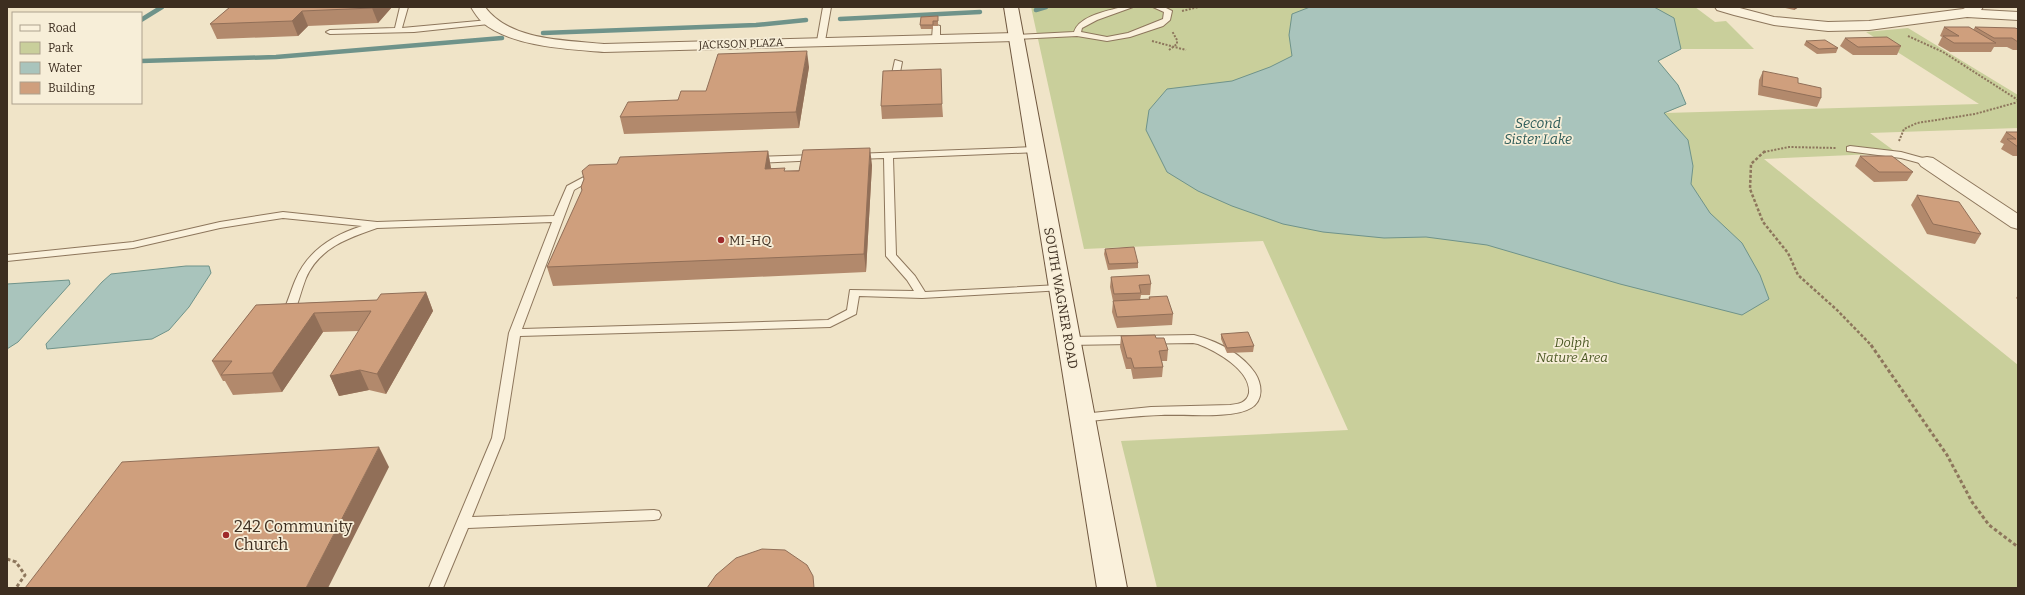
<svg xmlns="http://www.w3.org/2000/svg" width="2025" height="595" font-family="Bitter,serif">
  <rect width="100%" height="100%" fill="#f0e4c8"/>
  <path fill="#c9cf9b" d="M1031,7H1695L1715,22L1726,21L1754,49H1681L1658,61L1678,85L1686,104L1665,113L1979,104L1866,32L1908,28L2018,95V128L1870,133L1897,153L1764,159L2018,365V588H1157L1121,441L1348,430L1263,241L1084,249Z"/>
  <path fill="#a9c4bc" stroke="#6f938a" d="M1310,7H1654L1674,18L1681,49L1658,61L1678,85L1686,104L1664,113L1688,140L1693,166L1691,184L1710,213L1742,243L1760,275L1769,299L1742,315L1620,284L1487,245L1426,237L1384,238L1323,232L1283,224L1232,206L1198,191L1167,172L1146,130L1149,110L1167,89L1232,81L1270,67L1292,56L1289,35L1292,14Z
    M186,266H209L211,273L189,307L169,330L152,339L47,349L46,344L102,282L111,274Z
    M69,280L70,284L18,342L7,349V284Z"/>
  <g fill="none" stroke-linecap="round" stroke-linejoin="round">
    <path stroke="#6f938a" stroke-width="4.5" d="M1036,10L1046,7
      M840,19L980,12
      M141,20L162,7
      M543,33L756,25L806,20
      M141,61L276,57L502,38"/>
    <g stroke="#8d765c" stroke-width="2">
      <path id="service" d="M400,7H408L402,28L489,20L493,22L489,24L414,32L330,34L326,32L330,30L395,28Z
        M823,7H831L825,41L821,43L817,41Z
        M1122,7H1133L1097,20L1082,28L1081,32L1107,37L1128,33L1163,19L1164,12L1153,7H1164L1172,11L1170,20L1163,26L1130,37L1107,41L1077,36L1015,39L1011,37L1015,35L1074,32C1079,16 1107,11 1122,7Z
        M933,24L940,26V39L936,41L932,39Z
        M895,60L902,62L898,83L894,85L890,83Z
        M1850,146L1901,152L1930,160L1932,162L1927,165L1901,158L1847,151V147Z
        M1035,147L1038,148V152L893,158L896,255L915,276L925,292L1059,285L1063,286L1064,288L1063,290L922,298L859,296L856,314L830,327L520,336L504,438L472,517L654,510L659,511L661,515L659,519L654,520L468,528L443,588H429L492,438L509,333L552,222L377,228C348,238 319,248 306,278C301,291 298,304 293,316L287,319L281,316C287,305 290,293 295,281C307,251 333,235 362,226L283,218L220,228L133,248L7,261V255L133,242L220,222L283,212L377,222L554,216L567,186L597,170L600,171V175L574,190L522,329L828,320L847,310L850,290L914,291L907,280L886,256L884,158L857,159L852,156L854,154Z
        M816,155L821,158L819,160L755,163L750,160L755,157Z
        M1194,335C1217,341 1241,353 1255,373C1262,384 1264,400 1251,408C1234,419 1183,414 1161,415C1134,416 1108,419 1082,422L1078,421L1076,418L1078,415L1082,414L1151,407L1230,405C1238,404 1247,403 1249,393C1251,370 1216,351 1198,344L1193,343L1068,345L1062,341L1068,337Z"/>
    </g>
    <g stroke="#8d765c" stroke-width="2">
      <path id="minor" d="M471,7H485C510,41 566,40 604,44L1015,33L1020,34L1022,37L1020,40L1015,41L604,52C568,49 511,47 482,22C478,18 474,12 471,7Z
        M1715,7H1736L1774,17L1828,22L1869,21L1963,9L1967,7H1983L1981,10L2018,12V20L1967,17L1869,30L1828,31L1774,25L1734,15L1717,10Z
        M1927,157L1933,158L2018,214V229L2011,227L1921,166L1918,162L1921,158Z"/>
    </g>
    <g stroke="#6f573f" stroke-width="2">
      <path id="secondary" d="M1004,7H1018L1127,588H1097Z"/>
    </g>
    <path stroke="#8d765c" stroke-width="2" stroke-dasharray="2 1.5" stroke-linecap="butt" d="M1182,11L1199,7
      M1908,36L1943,52L2018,100
      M1152,41L1186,50
      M1169,50L1177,44V40L1172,31
      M1899,141L1904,129L1917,123L1975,114L2018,102
      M1764,152L1789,147L1837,148"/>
    <path stroke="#8d765c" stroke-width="2.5" stroke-dasharray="3 2" stroke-linecap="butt" d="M1765,151L1751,164L1750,189L1763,222L1788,253L1798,275L1837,310L1872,346"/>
    <path stroke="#8d765c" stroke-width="3" stroke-dasharray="3.5 2.5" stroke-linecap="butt" d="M1871,345L1947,455L1972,502L1989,525L2018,547
      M7,559L16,562L25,575L16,588"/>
    <use href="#service" fill="#faf1dc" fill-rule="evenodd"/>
    <use href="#minor" fill="#faf1dc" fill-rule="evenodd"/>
    <use href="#secondary" fill="#faf1dc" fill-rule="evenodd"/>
  </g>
  <path fill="#b2896c" d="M230,7H392L378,23L308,26L298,36L217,39L210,24Z
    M1781,7H1799L1794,10Z
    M938,16V26H933V29H921L920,25Z
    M1944,27L1973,30L1975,27L2018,29V50H2013L2007,47H1994L1991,52H1950L1938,45L1942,37L1940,36Z
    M1845,38L1901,46L1897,55H1853L1840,46Z
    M1806,41L1838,48L1836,53L1817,54L1804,45Z
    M809,67L799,128L624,134L620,117L706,91Z
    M1763,71L1798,83L1821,98L1817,107L1758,95L1759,80Z
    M942,104L943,117L882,119L881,106Z
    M2006,132H2018V156H2013L2001,149L2004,144L2000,142Z
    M768,151L771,168L785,171L872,165L866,272L553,286L547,267L582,191L581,187L584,179L582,171L617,164Z
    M1860,156L1913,172L1907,181L1874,182L1855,166Z
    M1917,195L1981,234L1975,244L1927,234L1911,205Z
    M1105,249L1138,263V268L1108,270L1104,254Z
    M1111,277L1151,284L1150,295H1141L1140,300L1149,299V297L1173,314L1172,325L1117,328L1112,312L1113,301L1110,287Z
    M426,292L433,311L386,394L369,390L339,396L330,376L359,331L323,332L282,392L233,395L225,381H223L212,361L256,305L377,300Z
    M2018,295V300L2016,298Z
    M1221,334L1254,346L1253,352L1227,353L1221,339Z
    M1121,336L1156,338L1168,350L1167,361H1162L1163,367L1162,377L1133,379L1131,369H1126L1120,347Z"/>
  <path fill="#916f58" d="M373,7H392L378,23L372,8Z
    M1795,7H1799L1794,10Z
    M302,11L308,26L298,36L292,21Z
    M807,51L809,67L799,128L796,112Z
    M870,148L872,165L866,272L864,254Z
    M768,151L771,169H765Z
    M426,292L433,311L386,394L377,374Z
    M314,313L323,332L282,392L272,373Z
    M360,370L369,390L339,396L330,376Z
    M379,447L389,467L328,588H306Z"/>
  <path fill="#cf9f7d" stroke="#916f58" d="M230,7H373L372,8L302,11L292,21L210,24Z
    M938,16V21H933V25H920L921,17Z
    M1944,27H1969L1996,43H1954L1943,36H1959Z
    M1975,27L2015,28L2018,29V42L2012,38H1994Z
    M1887,37L1901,46L1858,47L1845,38Z
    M1825,40L1838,48L1819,49L1806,41Z
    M807,51L796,112L620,117L628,102L678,100L681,91H706L718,54Z
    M941,69L942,104L881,106L883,71Z
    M1763,71L1798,78V83L1821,88V98L1762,86Z
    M2006,132H2018V147L2007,139H2016Z
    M870,148L864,254L547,267L582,190L581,187L584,179L582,171L589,165L617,164L620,157L768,151L765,169L785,168L784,171H799L803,150Z
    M1860,156H1892L1913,172H1879Z
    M1917,195L1959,202L1981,234L1933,224Z
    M1134,247L1138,263L1109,264L1105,249Z
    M1149,275L1151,284L1139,285L1141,293L1114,294L1111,277Z
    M426,292L377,374L360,370L330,376L371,311L314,313L272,373L221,375L232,361H212L256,305L377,300L381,294Z
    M1167,296L1173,314L1117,317L1113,301L1150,299L1149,297Z
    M1248,332L1254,346L1227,348L1221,334Z
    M1155,335L1156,338H1164L1168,350L1159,351L1163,367L1134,368L1131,358H1127L1121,336Z
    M379,447L306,588H25L122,462Z
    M762,549L785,550L807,565L813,576L814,588H707L716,575L736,558Z"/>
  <g fill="#9e2a2b" stroke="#f7eed8" stroke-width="1.5">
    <circle cx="721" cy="240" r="4"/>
    <circle cx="226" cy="535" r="4"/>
  </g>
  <g text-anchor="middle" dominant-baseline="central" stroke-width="3.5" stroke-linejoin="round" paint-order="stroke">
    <g font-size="11" fill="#3d2e20" stroke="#f7eed8">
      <text transform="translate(741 44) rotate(-2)">JACKSON PLAZA</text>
    </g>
    <g font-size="13" fill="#3d2e20" stroke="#f7eed8" text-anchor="start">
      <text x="729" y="240">MI-HQ</text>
    </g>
    <g font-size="13" fill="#3d2e20" stroke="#f7eed8">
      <text transform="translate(1061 298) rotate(80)">SOUTH WAGNER ROAD</text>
    </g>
    <g font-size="13" font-style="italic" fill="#4d5a26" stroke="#f7eed8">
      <text x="1572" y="342">Dolph<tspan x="1572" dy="15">Nature Area</tspan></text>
    </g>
    <g font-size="14" font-style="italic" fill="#2f5d5a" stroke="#f7eed8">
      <text x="1538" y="123">Second<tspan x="1538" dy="16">Sister Lake</tspan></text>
    </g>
    <g font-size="16" fill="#3d2e20" stroke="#f7eed8" text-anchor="start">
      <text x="234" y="526">242 Community<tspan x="234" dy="18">Church</tspan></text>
    </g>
  </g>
  <rect width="2025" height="595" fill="none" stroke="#3d2e20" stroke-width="16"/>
  <rect x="12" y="12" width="130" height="92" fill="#f7eed8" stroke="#ada18e"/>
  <rect x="20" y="25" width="20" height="6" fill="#faf1dc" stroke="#ada18e"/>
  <text x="48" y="32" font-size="12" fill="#3d2e20">Road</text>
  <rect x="20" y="42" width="20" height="12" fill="#c9cf9b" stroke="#ada18e"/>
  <text x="48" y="52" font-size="12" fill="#3d2e20">Park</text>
  <rect x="20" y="62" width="20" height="12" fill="#a9c4bc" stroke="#ada18e"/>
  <text x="48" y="72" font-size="12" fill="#3d2e20">Water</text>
  <rect x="20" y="82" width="20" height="12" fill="#cf9f7d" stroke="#ada18e"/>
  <text x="48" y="92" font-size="12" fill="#3d2e20">Building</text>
</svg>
